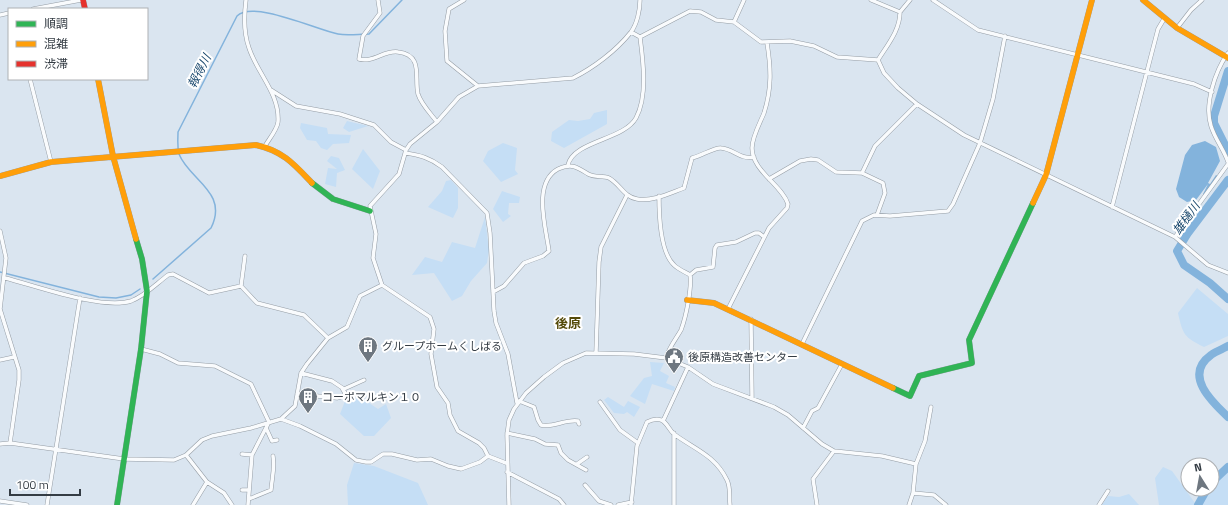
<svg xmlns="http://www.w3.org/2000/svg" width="1228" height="505" font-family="'Titillium Web','Noto Sans JP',sans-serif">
  <rect width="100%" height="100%" fill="#dae5f0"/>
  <path fill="#c5def5" d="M607,110V124L564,148L551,141L552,132L569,120L578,121L590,119L594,113Z
    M347,121L368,126L349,132L343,128Z
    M301,123L327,128L328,134L351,135L349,143L333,144L327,150L321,148L316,141L307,140L300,128Z
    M503,143L517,148L515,170L518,174L501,182L483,161L488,151Z
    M363,149L380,171L373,189L352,169Z
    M331,156L339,158L345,170L337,173L336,187L325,184L328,168L337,169L327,161Z
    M451,180L458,188V208L453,218L428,207L442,191L446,181Z
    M502,191L520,197L519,203H509L508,214L511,216L503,222L493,209Z
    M485,217L489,250L487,263L471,281L462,296L452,301L434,273L412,275L425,257L442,262L452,242L475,248Z
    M1197,288L1228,314V336L1204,347C1184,337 1183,335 1178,313Z
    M650,362L664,363L660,371L669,376L666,383L675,387L674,391L652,384L645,404L630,396L644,378L652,376Z
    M347,396L360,397L378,409L386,404L391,418L374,436H364L340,414Z
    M608,397L624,407L628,401L640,407L634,417L627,412L624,414L614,413L604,400Z
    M354,463L374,466L418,483L428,505H348L347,485Z
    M1163,467L1172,471L1195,503L1209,489H1212V487L1228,472V505H1159L1155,478Z
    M1129,494L1139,505H1102L1108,496L1119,497Z"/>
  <path fill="#83b3dc" d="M1205,141L1216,147L1220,161L1208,183L1210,184L1216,175L1218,176L1204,195L1203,194L1208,184L1196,200L1187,202L1179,197L1176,189L1185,155L1192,145Z"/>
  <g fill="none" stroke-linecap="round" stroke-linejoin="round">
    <path stroke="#83b3dc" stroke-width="1.5" d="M0,272L99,297L116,298L131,295L140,289
      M153,279L211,228C229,192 189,180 179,154C177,146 178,139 178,132L237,16C253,0 315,29 338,34C347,36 359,34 369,34L402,0"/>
    <path stroke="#83b3dc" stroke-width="8" d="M1228,71L1214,116V123L1228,151
      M1228,180L1188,233L1177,251L1184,265L1210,283L1228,299
      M1228,346C1223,349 1216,351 1211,355C1183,375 1212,402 1228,417
      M1212,482L1228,467
      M1198,505L1207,489"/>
    <g stroke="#959da5" stroke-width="4.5">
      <path id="street" d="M246,0C244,15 244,34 249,48C257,73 280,94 278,122C277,130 269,139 265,146
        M378,0L380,13L363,36L359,59C373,63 384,50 398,52C424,55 414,78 418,94C421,104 431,114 437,122
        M464,0L449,9L445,31L447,61L478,86
        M871,0L900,12
        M933,0L978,30L1194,84L1212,92
        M33,9L81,0
        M0,15L9,13
        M734,22L744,0
        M1177,28L1191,10L1202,0
        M631,32L640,37L690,11L701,12L716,20L734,22L761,42L790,41L814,46L837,57L878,60
        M1228,53C1215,71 1204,105 1211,126C1215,139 1224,150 1228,162
        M878,60L884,73L898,88L917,104L964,135L1175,237L1208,265L1228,273
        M878,60C888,44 900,30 900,12L910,0
        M30,79L51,162
        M271,90L296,106L340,114L374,125L391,142L406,150
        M405,153C420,155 430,158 442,167L487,213L490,233L494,311L496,323L508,354L517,403
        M568,165C573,141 624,140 636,118C648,96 643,60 640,37
        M862,173L875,146L917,104
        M769,179L800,161L811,159L818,160L836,172L862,173L883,183L885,193L877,215
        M659,196C659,214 660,252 674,265C678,269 685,272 690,275
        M1112,207L1152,52L1158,29L1164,19
        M0,231L6,258L0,309L19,370V380L10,443
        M1175,237L1228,164
        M690,275L696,270L713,267L715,248L717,245L736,242L755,233H759L764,237
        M5,278C37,286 101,310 131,301C145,296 156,284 168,275L173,274L209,293L241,286L257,303L304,315L328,338
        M241,286L245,256
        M493,292L504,286L524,263L543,256L549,251C546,228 532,183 558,169C572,163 577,167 588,174C595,178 603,175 609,178C620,184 624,197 637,199C652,202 670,193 684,188L692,158C701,156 715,147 721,148C734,149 740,160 754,157
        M728,309L769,228L787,208L788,204C782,185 752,171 752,148C752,137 760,123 764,113C772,88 771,68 767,43
        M751,319L752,398
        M802,344L862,221L874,215L890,216L948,211L953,204L980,143L993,99L1005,36
        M141,349L160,354L178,363L215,366L251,384L269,422L252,455L248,505
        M596,353L599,262L601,247L627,195
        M666,358C669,347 676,339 681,330C686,317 692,288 690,275
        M0,360L14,357
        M301,373L332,381L344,389L364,380
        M297,394L337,398L344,396L345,393L342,388
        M519,401L534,407L538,420L541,425C553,428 565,419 578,421L579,424
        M600,402L620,430L638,443
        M281,419L300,426L336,444L356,460L366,462H371L383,454H392L417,460L431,459L448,466L461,469L480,462L488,456
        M663,421L688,367
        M266,428L272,441L277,440
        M803,428L812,411L818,408L842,364
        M507,433L535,439L545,444L558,445L561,453L568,460L586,470
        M674,433V505
        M0,444L10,443L124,459L174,460L186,455L202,440L212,436L251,428L281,419L295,406L301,373L307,364L328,338L347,327L360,296L382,285
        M242,454L252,455
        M186,455L207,482L224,493L232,505
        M506,463L488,456L484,448L479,443L458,431L450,415L448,403L437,387L431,354L434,329L430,317L382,285L373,258L376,234L370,206L399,174L406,150L410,144L437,122L459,97L478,86L573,78C593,68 616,51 631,32C637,24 640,10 640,0
        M577,464L587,457
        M507,472L559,499L564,505
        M585,485L599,501L611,505
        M242,490H249
        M913,493L934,495L946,505
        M249,499L271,490C272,478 275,468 273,456
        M0,501L27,505
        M47,505L80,298
        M193,505L207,482
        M509,505L507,435L509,420L514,409L526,393L544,377L563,363L586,353L634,354L666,358L688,367L713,384L774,407L788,415L822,444L834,451L882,456L916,464
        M618,505L632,502
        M631,505L637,446L647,422C651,420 656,418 661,420C667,422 669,430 674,434C694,449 715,455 727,480C731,488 729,497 730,505
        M817,505L813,479L834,451
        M909,505L913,493L916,464L925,441L931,407
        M1099,505L1108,491"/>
    </g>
    <g stroke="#959da5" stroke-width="6">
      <path id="fast" d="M312,183L333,199L370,211
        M893,388L910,396L919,376L972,363L969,340L1033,203
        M117,505L141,349L147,291L142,259L136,239"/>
    </g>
    <g stroke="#959da5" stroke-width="6">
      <path id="slow" d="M1143,0L1177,28L1228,58
        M98,79L113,156L136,239
        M0,176L51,162L256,145C283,151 294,164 312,183
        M1033,203L1046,175L1092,0
        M687,300L714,303L893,388"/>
    </g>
    <g stroke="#959da5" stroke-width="6">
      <path id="jam" d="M83,0L85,9"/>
    </g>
    <use href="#street" stroke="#f9fbfd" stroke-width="3.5"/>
    <use href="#fast" stroke="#30b455" stroke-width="5.5"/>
    <use href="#slow" stroke="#ff9f0a" stroke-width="5.5"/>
    <use href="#jam" stroke="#e5322d" stroke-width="5.5"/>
  </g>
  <defs>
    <g id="building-pin" transform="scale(1)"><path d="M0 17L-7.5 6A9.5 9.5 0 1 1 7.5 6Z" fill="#6e7780" stroke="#fff"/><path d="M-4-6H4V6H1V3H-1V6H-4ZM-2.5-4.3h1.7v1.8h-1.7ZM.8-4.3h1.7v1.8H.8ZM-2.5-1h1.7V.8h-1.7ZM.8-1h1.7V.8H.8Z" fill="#fff"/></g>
    <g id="civic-pin" transform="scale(1)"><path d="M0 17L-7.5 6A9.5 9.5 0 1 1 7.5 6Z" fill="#6e7780" stroke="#fff"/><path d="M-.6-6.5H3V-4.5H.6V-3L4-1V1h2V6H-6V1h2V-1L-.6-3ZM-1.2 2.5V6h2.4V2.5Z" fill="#fff"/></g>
  </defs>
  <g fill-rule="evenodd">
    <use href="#building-pin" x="368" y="346"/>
    <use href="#civic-pin" x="674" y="357"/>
    <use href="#building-pin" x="308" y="397"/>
  </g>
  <g text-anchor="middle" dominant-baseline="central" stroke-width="4" stroke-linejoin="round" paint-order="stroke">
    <g font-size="11" fill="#343c44" stroke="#fff" text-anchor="start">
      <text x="382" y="346">グループホームくしばる</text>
      <text x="688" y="357">後原構造改善センター</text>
      <text x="322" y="397">コーポマルキン１０</text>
    </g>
    <g font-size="12" font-style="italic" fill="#1a486d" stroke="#fff">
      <text transform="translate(199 71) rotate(-63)">報得川</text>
      <text transform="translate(1186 218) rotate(-54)">雄樋川</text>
    </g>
    <g font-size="13" font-weight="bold" fill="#554b0a" stroke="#fff">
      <text x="568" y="323">後原</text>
    </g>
  </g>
  <rect x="8" y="8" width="140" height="72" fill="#ffffff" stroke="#aeb1b4"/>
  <rect x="16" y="21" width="20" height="6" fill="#30b455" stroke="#aeb1b4"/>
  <text x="44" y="28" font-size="12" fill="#343c44">順調</text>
  <rect x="16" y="41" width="20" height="6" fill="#ff9f0a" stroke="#aeb1b4"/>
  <text x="44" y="48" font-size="12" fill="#343c44">混雑</text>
  <rect x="16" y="61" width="20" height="6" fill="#e5322d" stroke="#aeb1b4"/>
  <text x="44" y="68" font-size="12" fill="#343c44">渋滞</text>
  <g transform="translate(1200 477) rotate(349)"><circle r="19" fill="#ffffff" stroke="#aeb1b4"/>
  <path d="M0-3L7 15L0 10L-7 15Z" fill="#6e7780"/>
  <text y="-6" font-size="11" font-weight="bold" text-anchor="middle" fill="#343c44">N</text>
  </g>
  <path d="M10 489v6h70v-6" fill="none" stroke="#343c44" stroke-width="2"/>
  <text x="16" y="489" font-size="12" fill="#343c44" stroke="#ffffff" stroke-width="3" paint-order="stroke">100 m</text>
</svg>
